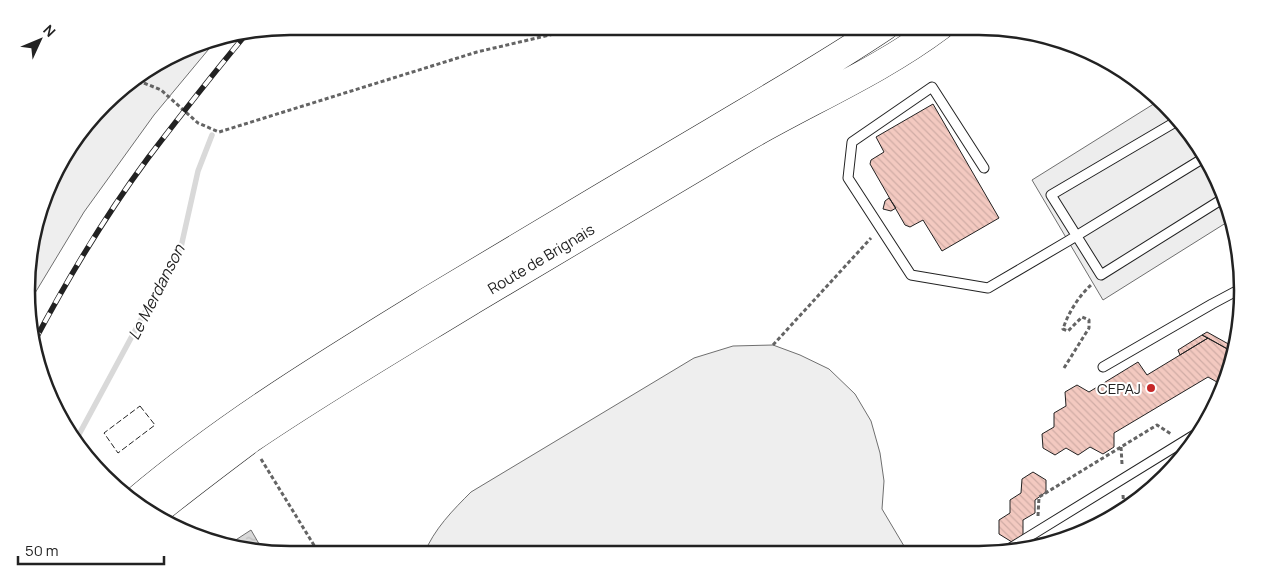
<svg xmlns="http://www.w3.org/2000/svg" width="1269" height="581" font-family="Manrope,sans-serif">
  <defs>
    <pattern id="water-ripples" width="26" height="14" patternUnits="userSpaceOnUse" patternTransform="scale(1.25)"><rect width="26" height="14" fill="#d9d9d9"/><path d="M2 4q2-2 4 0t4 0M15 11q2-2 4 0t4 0" fill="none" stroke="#bababa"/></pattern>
    <pattern id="building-back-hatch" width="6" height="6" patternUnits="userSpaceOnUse" patternTransform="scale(1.25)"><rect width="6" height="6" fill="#f3c9c0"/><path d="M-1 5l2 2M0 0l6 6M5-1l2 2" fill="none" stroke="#d0aca5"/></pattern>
  </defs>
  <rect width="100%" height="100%" fill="#fff"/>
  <path fill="#eee" stroke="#6f6f6f" d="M218,38L154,115L84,212L29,303L31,239L62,159L116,92L205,40Z
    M773,345L800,355L829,369L855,394L871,421L880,453L884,481L882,509L904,546L893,553L424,554C434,529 453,510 471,492L694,358L733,346Z"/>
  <path fill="#ededed" stroke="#6f6f6f" d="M1160,100L1165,103L1223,189L1229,221L1103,300L1032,180Z"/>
  <path fill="url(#water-ripples)" stroke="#6f6f6f" d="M251,530L262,549L231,543Z"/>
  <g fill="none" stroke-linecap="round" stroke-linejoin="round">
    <path stroke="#d9d9d9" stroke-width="5.5" d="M76,440L152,299L181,247L198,171L212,135"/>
  </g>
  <path fill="url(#building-back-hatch)" stroke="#222" d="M933,104L999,218L942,251L923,220L910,227L905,225L870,164L871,160L884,152L876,137Z
    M889,198L896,208L891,211L883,209L885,201Z
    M1207,332L1232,346L1231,351L1202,335Z
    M1202,335L1208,338L1180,355L1178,350Z
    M1208,338L1231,351L1224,386L1208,377L1114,433V447L1103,454L1090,447L1078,455L1066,448L1055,455L1043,448L1042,434L1054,427V413L1066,406L1065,392L1077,385L1089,392L1138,362L1147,375Z
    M1033,472L1046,480V492L1035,500V513L1023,520V535L1012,542L999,534V520L1010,513V500L1021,493L1022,479Z"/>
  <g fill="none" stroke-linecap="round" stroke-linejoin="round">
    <g stroke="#222" stroke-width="11">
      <path id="service" d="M1177,121L1051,195L1101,275L1224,198
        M984,168L932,87L852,142L848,178L911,275L988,288L1068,241L1202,159
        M1103,367L1212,304L1242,288
        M1004,552L1199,432"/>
    </g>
    <g stroke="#222" stroke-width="29">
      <path id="primary" d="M136,501C227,424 329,362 430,300C525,243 619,187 714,131C771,97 830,63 885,26
        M154,513C186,487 218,463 250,439C322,390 397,346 471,301C563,246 655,191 747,137C811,100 880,71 940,26"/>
    </g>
    <path stroke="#646464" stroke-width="3" stroke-dasharray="4 2.5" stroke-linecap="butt" d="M131,83H144L161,90L198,123L219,132L477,52L588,26
      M1234,335H1232L1235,329
      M773,345L871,238
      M1064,368L1089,328V320L1082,317L1068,331L1063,329C1068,313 1079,296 1091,285
      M1121,447L1122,464
      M261,459L320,555
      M1123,495L1124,509
      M1038,516L1039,497L1157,425L1171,434"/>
    <use href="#service" stroke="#fff" stroke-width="9"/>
    <use href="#primary" stroke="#fff" stroke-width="28"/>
    <g stroke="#222" stroke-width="5.5">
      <path id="rail" d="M34,342C68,278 105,216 148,158C180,116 213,74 247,33"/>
    </g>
    <use href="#rail" stroke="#fff" stroke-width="4" stroke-dasharray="11" stroke-linecap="butt"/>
    <path stroke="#222" stroke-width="1" stroke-dasharray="6 2.5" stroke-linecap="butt" d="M140,406L155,425L118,453L104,433Z"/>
  </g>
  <circle fill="#c62828" stroke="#fff" stroke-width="2" cx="1151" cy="388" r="5"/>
  <g text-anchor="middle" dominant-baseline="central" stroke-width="4" stroke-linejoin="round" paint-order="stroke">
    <g font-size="15" fill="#222" stroke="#fff">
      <text transform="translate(541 259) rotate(-31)">Route de Brignais</text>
    </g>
    <g font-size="15" fill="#222" stroke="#fff" text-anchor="end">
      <text x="1141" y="388">CEPAJ</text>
    </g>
    <g font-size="16" font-style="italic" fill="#222" stroke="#fff">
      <text transform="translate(156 292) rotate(-63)">Le Merdanson</text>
    </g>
  </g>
  <path d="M0 0H1269V581H0ZM290 35H979A255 255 0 0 1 1234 290V291A255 255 0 0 1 979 546H290A255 255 0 0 1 35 291V290A255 255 0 0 1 290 35Z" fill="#fff" fill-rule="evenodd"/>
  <path fill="none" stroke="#222" stroke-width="2.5" d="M290 35H979A255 255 0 0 1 1234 290V291A255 255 0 0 1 979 546H290A255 255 0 0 1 35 291V290A255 255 0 0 1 290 35Z"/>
  <g transform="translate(40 40) rotate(46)" stroke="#ffffff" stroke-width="4" paint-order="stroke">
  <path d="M0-4L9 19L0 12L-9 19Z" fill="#222222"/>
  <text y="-8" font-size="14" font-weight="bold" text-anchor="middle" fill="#222222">N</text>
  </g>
  <path d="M18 556v8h146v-8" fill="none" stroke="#222222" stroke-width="2.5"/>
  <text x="25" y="556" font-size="15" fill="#222222" stroke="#ffffff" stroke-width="4" paint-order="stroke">50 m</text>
</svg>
